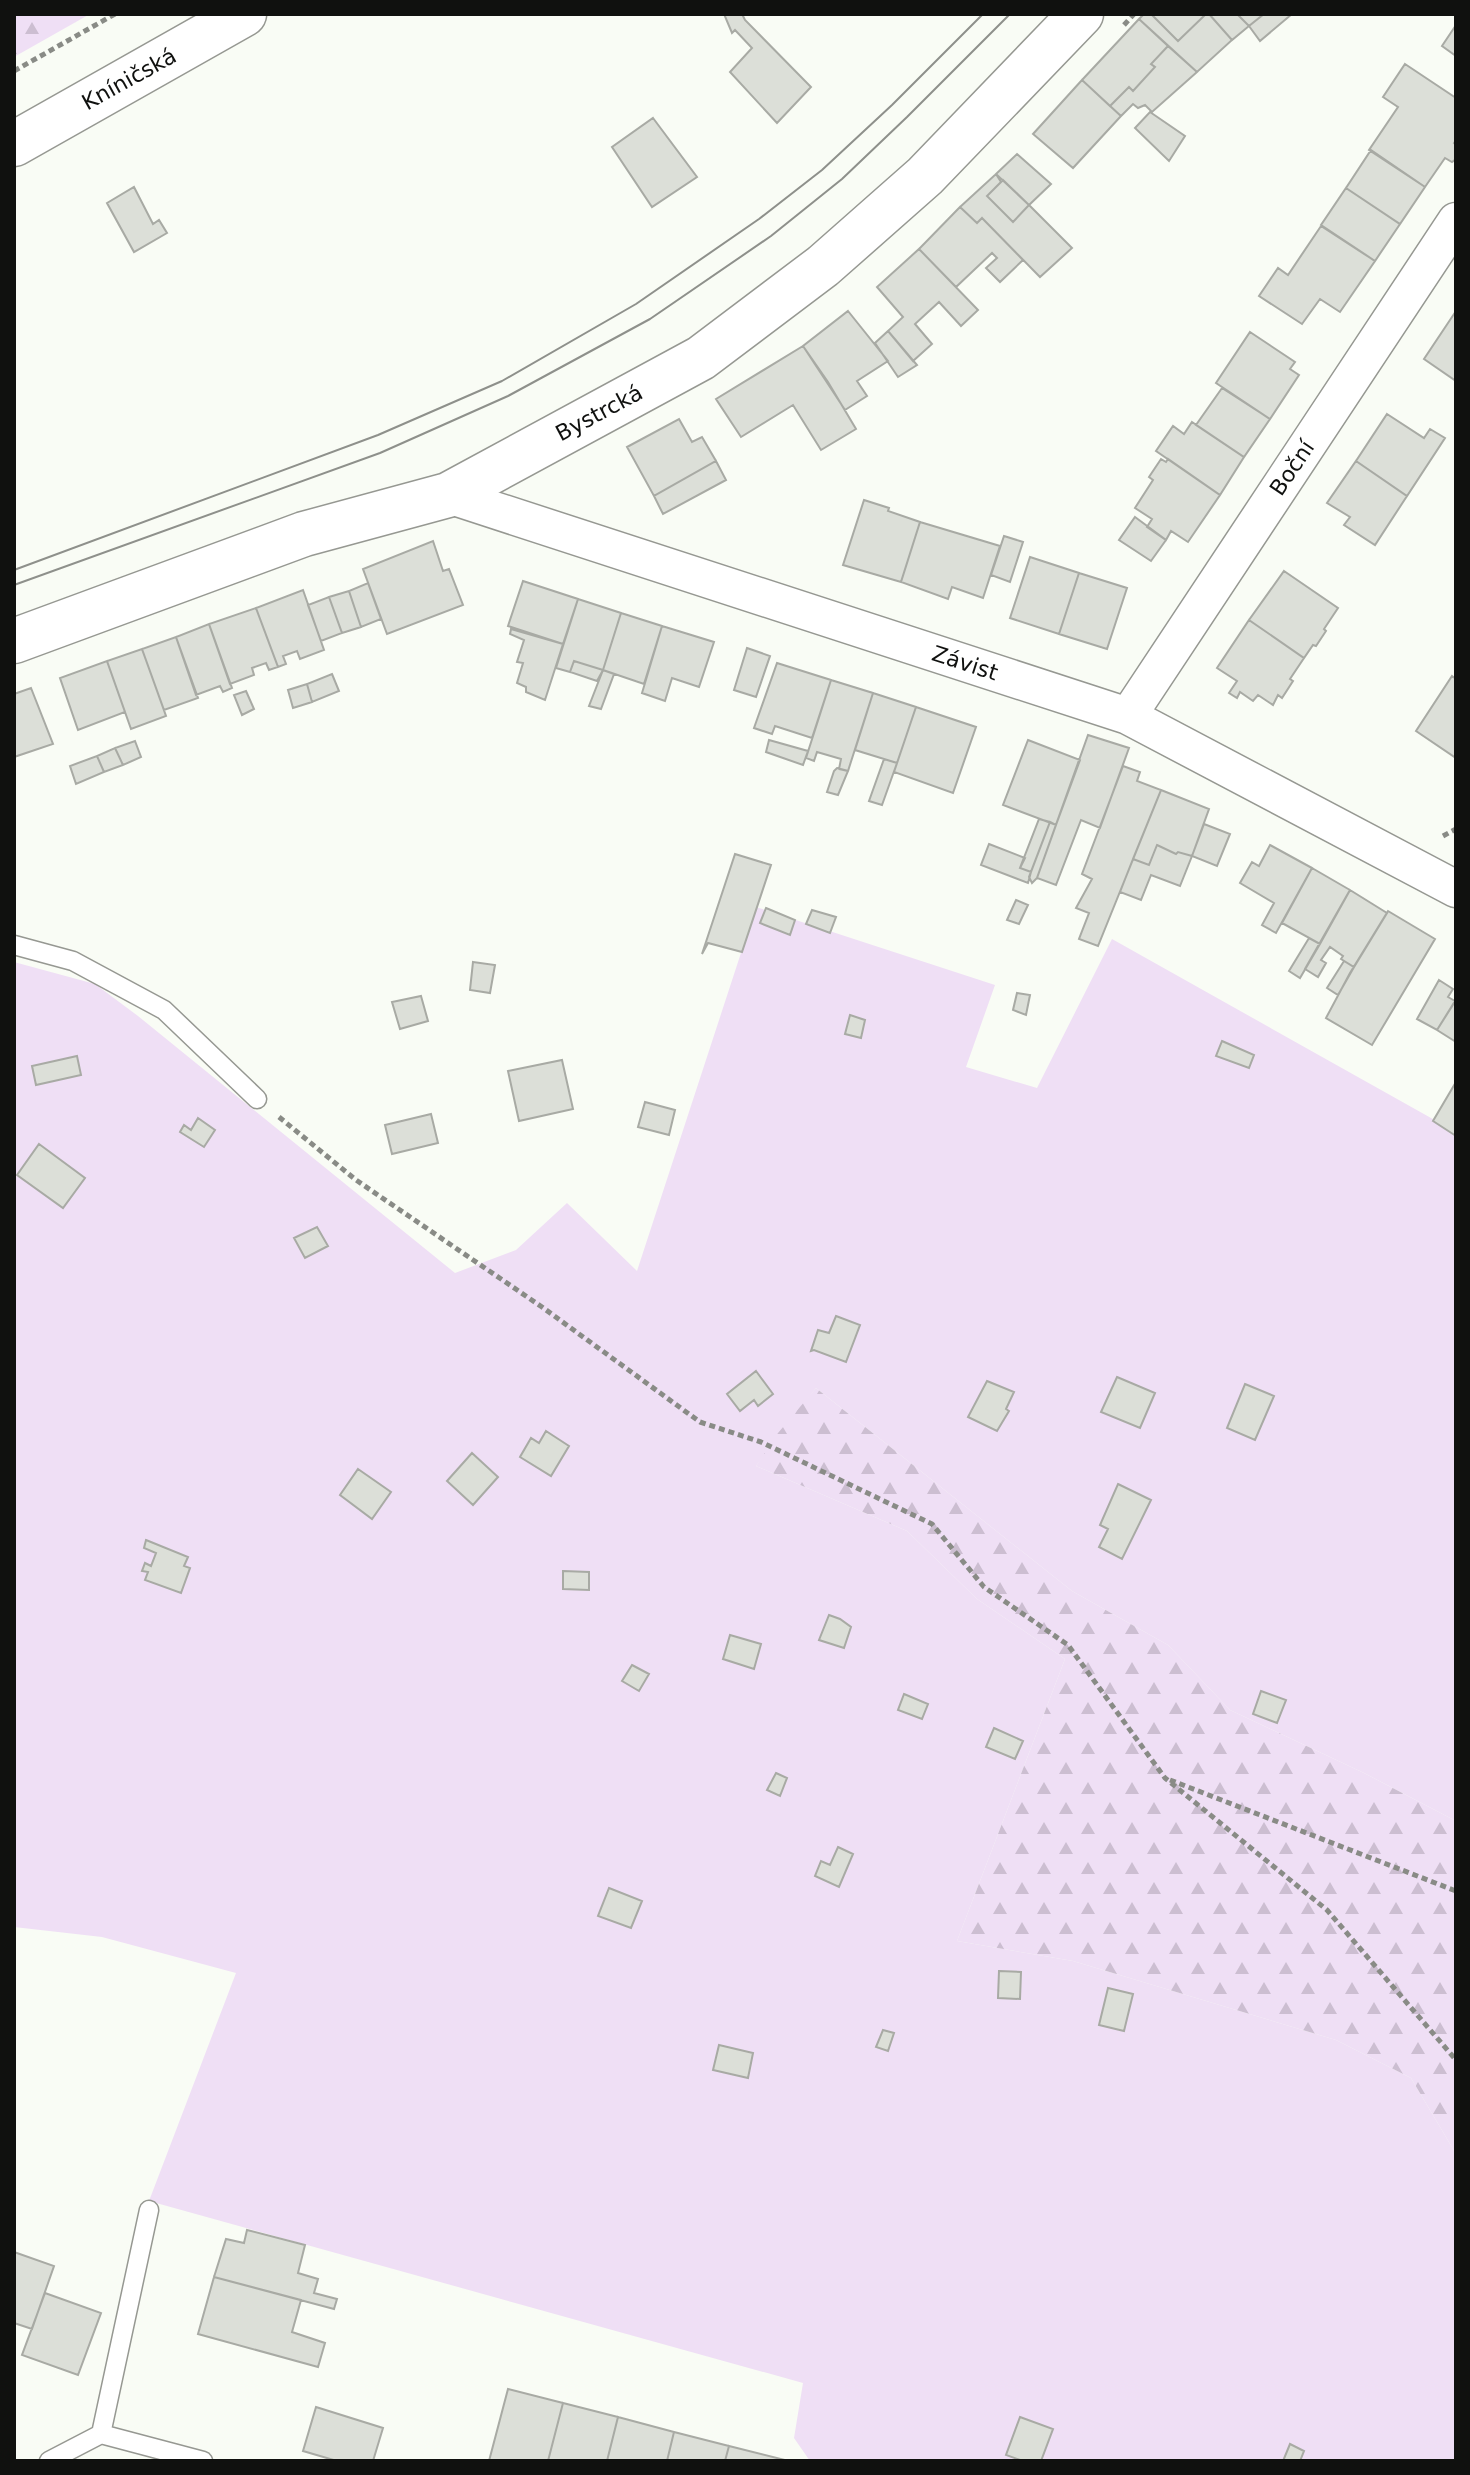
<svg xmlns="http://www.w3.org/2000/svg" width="1470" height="2475" font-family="'DejaVu Sans',sans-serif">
  <defs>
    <pattern id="forest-firs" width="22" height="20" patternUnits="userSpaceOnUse" patternTransform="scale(2)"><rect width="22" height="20" fill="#efdff5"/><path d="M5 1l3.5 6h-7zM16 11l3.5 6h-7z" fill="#ccbed1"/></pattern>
  </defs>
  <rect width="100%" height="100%" fill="#f9fcf5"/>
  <path fill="#efdff5" d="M756,907L995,985L966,1067L1037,1088L1112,939L1456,1132V1821L1364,1773L1230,1710L1168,1645L1072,1591L816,1388L756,1466L907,1531L977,1599L1065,1659L957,1941L1073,1961L1336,2040L1411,2078L1456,2154V2461H810L794,2438L803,2383L149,2201L236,1973L102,1937L14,1927V962L95,984L138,1016L455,1273L516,1250L567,1203L637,1271Z"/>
  <path fill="url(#forest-firs)" d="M14,14H90L14,57Z
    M816,1388L1072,1591L1168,1645L1230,1710L1364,1773L1456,1821V2154L1411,2078L1336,2040L1073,1961L957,1941L1065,1659L977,1599L907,1531L756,1466L778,1433Z"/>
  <path fill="#dcdfd8" stroke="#a8aaa4" stroke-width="2" d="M724,14H742L745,20L811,87L777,123L730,72L752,48L735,30L732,33Z
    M1144,14H1151L1178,41L1206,14H1209L1232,40L1197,72L1139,19Z
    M1151,14H1206L1178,41Z
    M1209,14H1237L1249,26L1232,40Z
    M1237,14H1264L1249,26Z
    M1264,14H1292L1260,41L1249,26Z
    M1139,19L1168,46L1151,64L1155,67L1133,91L1129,87L1110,106L1082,80Z
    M1456,25V56L1442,46Z
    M1168,46L1197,72L1152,112L1145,105L1138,108L1133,104L1121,116L1110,106L1129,87L1133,91L1155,67L1151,64Z
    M1405,64L1456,98V140L1454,143L1456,145V159L1452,162L1445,158L1425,187L1369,150L1398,107L1383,97Z
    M1082,80L1121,116L1073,168L1033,134Z
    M1150,112L1185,136L1169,161L1135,128Z
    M653,118L697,177L652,207L612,147Z
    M1371,150L1425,187L1400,224L1346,188Z
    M1017,154L1051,184L1029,205L996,174Z
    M996,174L1001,182L987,196L1013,222L1029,205L1072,248L1040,277L982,218L977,223L960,207Z
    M1003,180L1029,205L1013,222L987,196Z
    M134,187L153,224L159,220L167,233L134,252L107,203Z
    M1346,188L1400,224L1375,261L1321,225Z
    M960,207L977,223L982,218L1023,260L1000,282L986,268L997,258L992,253L956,287L919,249Z
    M1321,226L1375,261L1340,312L1320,299L1302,324L1259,296L1278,268L1288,275Z
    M919,249L978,310L961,326L939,302L915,324L932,344L913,361L888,331L903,317L877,287Z
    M848,311L888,361L857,381L867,396L845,410L803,346Z
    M1456,311V381L1424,359Z
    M888,331L917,365L898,377L875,343Z
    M1250,332L1295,362L1290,369L1299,375L1270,419L1216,383Z
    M803,346L828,382L856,429L821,450L793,405L741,437L716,399Z
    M1222,388L1270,419L1244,457L1196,425Z
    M1387,414L1424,438L1430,429L1445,438L1407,496L1356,461Z
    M679,419L692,442L702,437L716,461L654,496L627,447Z
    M1192,422L1244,457L1220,495L1156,451L1173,426L1184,434Z
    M1161,459L1166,462L1168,459L1220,495L1188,542L1171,531L1166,540L1147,527L1152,519L1135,508L1153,480L1149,477Z
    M716,461L726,480L663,514L654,496Z
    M1356,461L1407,496L1375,545L1344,525L1350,517L1327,503Z
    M864,500L889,508L888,511L920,522L901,582L843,565Z
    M1135,517L1166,540L1151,561L1119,540Z
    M920,522L1000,546L983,598L952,587L948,599L901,582Z
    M1004,536L1023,542L1010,582L991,575Z
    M433,541L443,571L449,569L463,605L387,634L363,569Z
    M1030,557L1079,573L1059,634L1010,618Z
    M1284,571L1338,608L1324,629L1326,631L1316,646L1313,645L1304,658L1249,620Z
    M1079,573L1127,588L1107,649L1059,634Z
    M523,581L578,599L563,644L508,626Z
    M368,583L381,619L361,627L349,591Z
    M303,590L324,650L300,659L297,651L283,656L286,664L278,667L256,608Z
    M349,591L361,627L342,633L329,597Z
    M329,597L342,633L321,641L308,605Z
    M578,599L621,613L603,670L574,661L570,672L556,668Z
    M256,608L278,667L269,670L266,663L252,668L254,675L230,684L209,624Z
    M621,613L662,626L644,684L603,670Z
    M1249,620L1304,658L1290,679L1293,681L1282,698L1278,695L1273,705L1258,695L1253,701L1240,692L1237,698L1229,693L1237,681L1217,668Z
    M209,624L232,688L223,692L220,686L196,695L176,637Z
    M662,626L714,642L699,687L672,678L665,701L642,693Z
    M511,629L563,644L545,700L526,692V687L517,683L523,663L517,662L524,640L510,634Z
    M176,637L198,698L164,710L142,649Z
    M747,648L770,656L756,697L734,690Z
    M142,649L166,716L131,729L107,661Z
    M107,661L125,712L78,730L60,678Z
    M574,661L603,670L597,681L570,672Z
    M777,663L831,680L812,738L775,726L772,734L754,728Z
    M603,670L614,674L601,709L589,706Z
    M332,674L339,691L312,702L307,684Z
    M1452,676L1456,679V758L1416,731Z
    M831,680L873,693L848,771L839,769L841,759L817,752L814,761L806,758Z
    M307,684L312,702L293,708L288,690Z
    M31,688L53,744L14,757V694Z
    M246,691L254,709L242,715L234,695Z
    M873,693L916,707L897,763L855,750Z
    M916,707L976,727L953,793L894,772Z
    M1088,735L1129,748L1100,828L1081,820L1056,885L1037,878Z
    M769,740L808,751L803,765L766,752Z
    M1028,740L1080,760L1056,825L1003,805Z
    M135,741L141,757L123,765L115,748Z
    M115,748L123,765L104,772L97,756Z
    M97,756L104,772L76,784L70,766Z
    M884,759L897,763L882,805L869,801Z
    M1123,766L1140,772L1137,781L1161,790L1098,946L1079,939L1089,913L1076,908L1092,879L1082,874Z
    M837,768L848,771L838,795L827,792L834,771Z
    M1161,790L1209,809L1192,856L1178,852L1176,854L1157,845L1149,865L1133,859Z
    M1039,819L1050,822L1031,872L1020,868Z
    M1050,822L1056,825L1037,878L1032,883L1029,877Z
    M1204,824L1230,834L1217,866L1192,856Z
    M989,844L1025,858L1020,868L1031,872L1028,883L981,865Z
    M1157,845L1176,854L1178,852L1192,856L1180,886L1151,875L1141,900L1120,892L1133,859L1149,865Z
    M1270,845L1312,868L1276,933L1262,925L1274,903L1240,883L1252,862L1259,866Z
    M735,854L771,865L742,952L708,943L702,954Z
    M1312,868L1350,890L1320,944L1282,923Z
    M1350,890L1387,913L1354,967L1341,959L1343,956L1330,947L1321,960L1326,963L1318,977L1305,969Z
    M1016,900L1028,905L1019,924L1007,920Z
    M766,908L795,920L790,935L760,923Z
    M812,910L836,917L830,933L806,924Z
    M1388,911L1435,939L1372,1045L1326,1018L1350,973Z
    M1309,938L1320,944L1300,978L1289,971Z
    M1344,961L1354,967L1338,995L1327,988Z
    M473,962L495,965L490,993L470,990Z
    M1439,980L1453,989L1448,997L1455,1001L1437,1030L1417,1019Z
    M1017,993L1030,995L1026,1015L1013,1010Z
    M421,996L428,1021L400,1029L392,1002Z
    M1456,1000V1042L1437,1030Z
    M850,1015L865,1020L861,1038L845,1034Z
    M1222,1041L1254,1055L1249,1068L1216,1056Z
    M77,1056L81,1075L36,1085L32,1066Z
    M562,1060L573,1109L519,1121L508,1071Z
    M1456,1082V1136L1433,1121Z
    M645,1102L675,1110L669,1135L638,1127Z
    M431,1114L438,1143L392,1154L385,1125Z
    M198,1118L215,1130L204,1147L180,1132L184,1125L191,1130Z
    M39,1144L85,1178L63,1208L17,1175Z
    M317,1227L328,1246L305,1258L294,1238Z
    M836,1316L860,1325L846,1362L814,1350L811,1351L818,1330L829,1333Z
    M756,1371L773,1394L758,1406L754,1400L740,1411L727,1394Z
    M1117,1377L1155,1393L1140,1428L1101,1412Z
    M987,1381L1014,1392L1006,1409L1009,1411L997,1431L968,1417Z
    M1245,1384L1274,1396L1255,1440L1227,1428Z
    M546,1431L569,1446L551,1476L520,1457L531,1438L539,1443Z
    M472,1453L498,1477L473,1505L447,1481Z
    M358,1469L391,1492L372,1519L340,1495Z
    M1118,1484L1151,1500L1122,1559L1099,1547L1108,1529L1100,1525Z
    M146,1540L188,1557L184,1566L190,1568L181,1593L145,1580L148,1572L142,1571L145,1563L151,1566L156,1553L144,1548Z
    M563,1571L589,1572V1590L563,1589Z
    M829,1615L840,1619L851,1627L844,1648L819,1640Z
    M730,1635L761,1644L754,1669L723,1659Z
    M632,1665L649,1674L639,1691L622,1681Z
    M1261,1691L1286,1700L1277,1723L1253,1714Z
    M904,1694L928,1704L922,1719L898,1710Z
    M994,1728L1023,1741L1015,1759L986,1747Z
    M776,1773L787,1778L780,1796L767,1790Z
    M838,1847L853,1854L839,1887L815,1876L821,1861L830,1865Z
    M609,1888L642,1901L631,1928L598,1916Z
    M999,1971L1021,1972L1020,1999L998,1998Z
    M1108,1988L1133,1994L1124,2031L1099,2025Z
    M883,2030L894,2033L888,2051L876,2047Z
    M719,2045L753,2053L748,2078L713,2070Z
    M247,2230L305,2245L298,2273L318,2279L314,2293L337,2299L334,2309L214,2277L226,2239L244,2243Z
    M14,2252L54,2266L32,2329L14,2323Z
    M214,2277L301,2300L292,2332L325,2343L318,2367L198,2334Z
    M45,2293L101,2313L78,2375L22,2355Z
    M508,2389L563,2403L548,2461H489Z
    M563,2403L618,2417L607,2461H548Z
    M316,2407L383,2428L373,2461H337L303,2451Z
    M618,2417L674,2432L667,2461H607Z
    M1020,2417L1053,2429L1041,2461H1023L1006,2455Z
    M674,2432L729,2446L725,2461H667Z
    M1290,2444L1304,2451L1300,2461H1283Z
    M729,2446L785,2460L784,2461H725Z"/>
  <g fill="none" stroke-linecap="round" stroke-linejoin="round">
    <g stroke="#969892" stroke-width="21">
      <path id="lane" d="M14,945L73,961L164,1010L257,1099
        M101,2434L149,2210
        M49,2461L101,2434L203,2461"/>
    </g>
    <g stroke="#969892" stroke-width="39">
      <path id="street" d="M448,495L1128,716L1456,889
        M1128,716L1456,221"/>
    </g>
    <g stroke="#969892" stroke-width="47">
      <path id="secondary" d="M14,144L244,14
        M14,641L304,534L448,495L701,358L823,266L925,176L1081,14"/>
    </g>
    <path stroke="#898b86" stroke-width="5" stroke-dasharray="6 4" stroke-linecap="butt" d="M1124,25L1134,14
      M14,71L115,14
      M1443,836L1456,829
      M279,1117L356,1180L542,1307L700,1422L761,1442L932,1524L984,1587L1068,1645L1165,1778L1327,1910L1456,2060
      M1170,1780L1456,1891"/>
    <use href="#lane" stroke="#fff" stroke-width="18"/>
    <use href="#street" stroke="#fff" stroke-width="36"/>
    <use href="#secondary" stroke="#fff" stroke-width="44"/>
    <path stroke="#8e908b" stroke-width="2" d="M14,570L378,435L502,381L636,304L759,219L822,170L892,105L983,14
      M14,585L380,453L508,396L650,319L771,236L842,179L907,117L1010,14"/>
  </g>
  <g text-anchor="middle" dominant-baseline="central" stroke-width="6" stroke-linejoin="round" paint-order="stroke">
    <g font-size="22" fill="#10110f" stroke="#fff">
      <text transform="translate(129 79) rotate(-29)">Kníničská</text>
      <text transform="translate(599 413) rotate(-28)">Bystrcká</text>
      <text transform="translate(1292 468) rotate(-56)">Boční</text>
      <text transform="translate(965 663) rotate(18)">Závist</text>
    </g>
  </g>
  <rect width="1470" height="2475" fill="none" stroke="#10110f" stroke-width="32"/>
</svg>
